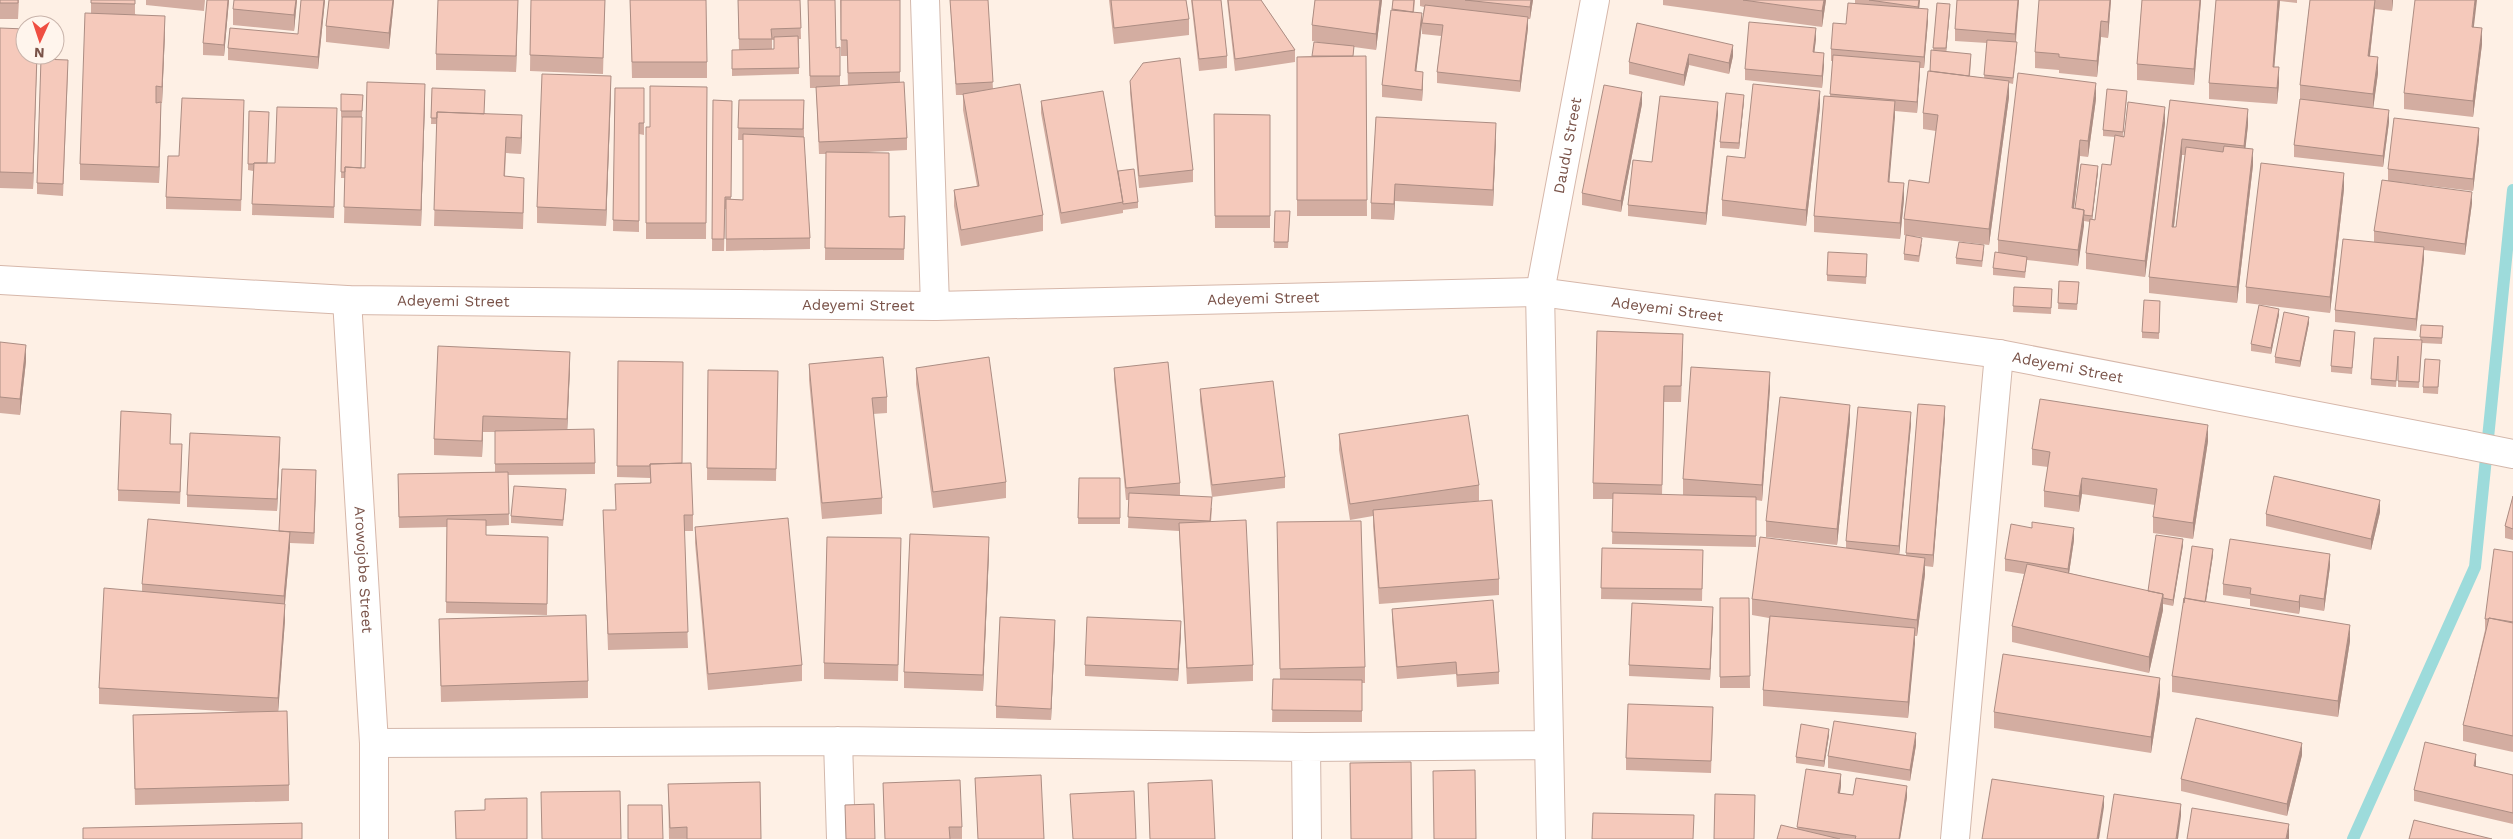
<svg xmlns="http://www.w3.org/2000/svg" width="2513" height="839" font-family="'Work Sans',sans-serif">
  <rect width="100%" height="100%" fill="#fef0e5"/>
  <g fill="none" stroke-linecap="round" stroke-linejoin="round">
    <path stroke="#9ddbdb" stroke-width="12" d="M2353,839L2475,567L2513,190"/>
    <g stroke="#d3b8ac" stroke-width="30">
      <path id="street" d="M925,0L935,306
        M1540,292L1551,839
        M2463,444L2513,454
        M838,741L841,839
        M374,743L838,741L1306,747L1547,745
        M1306,747L1307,839
        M1955,839L1999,354"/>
    </g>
    <g stroke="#d6b7aa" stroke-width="30">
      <g id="secondary">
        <path id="s1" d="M0,280L347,300L935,306L1540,292L1999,354L2463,444"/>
        <path id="s2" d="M1540,292L1595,0"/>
        <path id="s3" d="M347,300L374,743V839"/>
      </g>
    </g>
    <use href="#street" stroke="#fff" stroke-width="28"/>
    <use href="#secondary" stroke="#fff" stroke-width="28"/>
  </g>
  <path fill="#d3ada1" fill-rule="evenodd" d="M0,0H19L18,19H0Z
    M91,0H135V14L165,32L162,103H161L159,183L80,180V164L91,13Z
    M146,0H205L204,11L146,5Z
    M207,0H229L224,56L203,55V43Z
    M297,0L294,31L233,25V9Z
    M325,0L318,69L228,60V48L298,34Z
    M329,0H394L389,49L326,42V26Z
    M518,0L516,72L436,70V54Z
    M531,0H605L603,74L530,71Z
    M630,0L707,62V78H632Z
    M738,0H800L801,39H799V74L732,76V50H739ZM772,40H774V49H772Z
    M808,0L836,48L840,47V86H848L847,56H841L840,0H900V83L907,138V150L849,153L889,217L905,216L904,260H825L826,154H819L816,88H810Z
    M950,0H988L993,89L1043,215V231L961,246L954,206V190L977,186L963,110V95H956Z
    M1109,0H1186L1189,19V35L1114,44Z
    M1191,0H1221L1227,56V68L1199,71Z
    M1227,0H1261L1295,50V62L1235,71Z
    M1315,0H1382L1376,50L1354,47L1353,56H1366L1367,216H1297V57L1312,56L1328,44L1312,41V25Z
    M1393,0H1415L1414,12L1422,24L1416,71L1423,83L1422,101L1382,97V85Z
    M1420,0H1533L1530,19H1528V28L1520,92L1437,83V72L1441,36L1422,34V23L1424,7L1420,6Z
    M1663,0H1826L1822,27L1663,5Z
    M1855,0H1920L1919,9L1928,21L1924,68H1920L1917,113L1895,111L1889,182L1904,199L1900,239L1814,232V216L1830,96L1833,61H1831V49L1846,24L1855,4Z
    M1957,0H2019L2016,42L2017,49L2013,84L2009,83V97L1989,245L1904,235V219L1929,183L1936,131L1923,129V113L1933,50L1937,3L1950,10L1946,51L1971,60L1970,76L1984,78L1987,43L1955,41V29Z
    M2111,0L2108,38L2101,37L2097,77L2059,73V70L2035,68V52Z
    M2142,0H2201L2194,85L2137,80V64Z
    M2216,0H2297V3L2280,1L2274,67L2279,83L2277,104L2209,99V83Z
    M2310,0H2393L2392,11L2375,9L2370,56L2378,73L2373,108L2389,122L2383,167L2294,157V145L2300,101V85Z
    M1637,23L1733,56L1729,74L1689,65L1684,86L1629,74V62Z
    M2474,27L2482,44L2473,117L2404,109V93Z
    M0,28L25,55H37L33,189L0,188Z
    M1816,39L1814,52L1824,65L1822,88L1745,80V69Z
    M68,71L63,196L37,194V183Z
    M1130,81L1193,170V182L1139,188L1130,93Z
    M707,87L706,239H646V127H650Z
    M432,88L522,131L521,154L506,153L505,176L524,194L523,229L434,226L437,124H431Z
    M615,88H644V135L639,134V232L613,231Z
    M611,92L606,226L537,223V207Z
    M341,94L363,95L362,117H341Z
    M2127,97L2123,136L2165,123L2145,277L2086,269V253L2090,222L2084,221L2078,266L2027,260L2025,278L1993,275V268L1998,253V240L2096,99L2088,157L2080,156L2074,208H2075L2098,172L2092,219L2095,220L2111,165L2115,137L2103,136V130Z
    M425,100L421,226L344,223L345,178H341L342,117L361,168H365Z
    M713,100L732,101L731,199L743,200V140H738L739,100H804V137L810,238V249L726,251V209H725L724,251H712Z
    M2170,100L2248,125L2245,148L2253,165L2237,303L2149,293V277ZM2182,155H2185L2176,227H2174Z
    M1041,101L1118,175L1138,202V208L1123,210V213L1061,224L1041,113Z
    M1744,101L1739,149L1720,148V142Z
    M1642,104L1621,212L1582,205V193Z
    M1820,107L1806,226L1722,216V200L1745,158Z
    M249,111L267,163H275L337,120L334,218L252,215L253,171L248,170Z
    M244,112L241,211L166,209V197L179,156Z
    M1214,114L1270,115V228H1215Z
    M1718,114L1706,225L1628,216V205L1652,162Z
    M1376,117L1496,139L1493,206L1395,201L1394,220L1371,219V203Z
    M2479,140L2473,191L2398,182L2472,203L2465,255L2424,250V259L2416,331L2335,322V310L2374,242V231L2388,180V169Z
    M2344,189L2330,313L2246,303V287Z
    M1275,211H1290L1288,248H1274Z
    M1922,244L1919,262L1904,260V254Z
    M1984,251L1982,267L1956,264V258Z
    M1867,261L1866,284L1827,281V275Z
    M2059,281L2079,282L2077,310L2058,309Z
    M2014,287L2052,289L2051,314L2013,312Z
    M2160,301L2159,339L2142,338V332Z
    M2279,315L2271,354L2251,351V344Z
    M2309,323L2300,367L2275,363V357Z
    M2421,325L2443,326L2442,344L2422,343L2419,388L2398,387V364L2396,387L2371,385V379L2420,340Z
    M2355,338L2352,374L2331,372V366Z
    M0,342L26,361L20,415L0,413Z
    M1683,350L1681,402H1664L1662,495H1683V479L1770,388L1762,501L1756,500V547L1612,544L1613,499H1593V483Z
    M2440,360L2438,394L2423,393V387Z
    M618,361L682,463L693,515V531H684L688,648L608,650L603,510H616L615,484L650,483V478L617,477Z
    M809,364L887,397V413L873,414L882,498V514L822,519L809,380Z
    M570,368L567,430L595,463V474L508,475L509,525L486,526V535L548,537L547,615L446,613L447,527L399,528L398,474L495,472V432H483L482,457L434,455V439Z
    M916,368L1006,482V498L933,508L916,384Z
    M1114,368L1180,483V495H1176L1212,508L1211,522L1253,665V681L1187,684L1179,531L1128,528L1129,500H1126L1114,379Z
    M708,370L778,371L776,481L707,480Z
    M1200,389L1285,477V488L1212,497L1200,401Z
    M1918,404L1945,418L1933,567L1925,566V574L1917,636H1915L1908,718L1763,706V690L1769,618L1752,615V599L1846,548V541L1911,424L1899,554L1906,555Z
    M1850,421L1837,545L1766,537V521Z
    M1339,434L1479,485V501L1467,502L1499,579V595L1379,604L1373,526V516L1350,520L1339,450Z
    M2208,441L2193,539L2153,533V517L2155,505L2082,494L2079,512L2044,507V491L2048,467L2032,465V449Z
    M171,444L182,456L180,504L118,501V490Z
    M280,449L277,511L187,507V495Z
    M1079,478H1120V524H1078Z
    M316,482L314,544L290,543L285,604V620L278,711L289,785V801L135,805L133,715L241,712L99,704V688L142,592V584L279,531Z
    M566,496L563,526L511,523V516Z
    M2513,496V540L2505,538V526Z
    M2380,512L2371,550L2266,526V514Z
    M695,527L802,665V681L708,690L695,543Z
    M1277,538L1365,667V683H1362V722H1272L1273,679H1280Z
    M2074,540L2069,573L2148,591L2183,545L2173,606L2163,604V610L2149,673L2012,642V626L2024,574L2005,571V559Z
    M1602,548L1703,550L1702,601L1601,599Z
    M2513,552V752L2463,741V725L2485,630V619Z
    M989,553L983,691L904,688V672Z
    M901,555L898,681L824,679V663Z
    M2213,555L2206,602L2350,641L2338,717L2172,692V676Z
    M2330,566L2324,611L2300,607L2299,614L2250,606V599L2223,595V584Z
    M1720,598H1749L1750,688H1720Z
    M1392,609L1499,672V684L1457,687L1456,674L1397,679L1392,620Z
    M439,619L588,681V698L441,702Z
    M1713,619L1710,680L1629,676V665Z
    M1055,631L1051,720L996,718V706Z
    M1181,633L1178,681L1085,676V665Z
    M2160,694L2151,753L1994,728V712Z
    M1713,718L1711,773L1626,770V758Z
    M1829,735L1824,767L1796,763V757Z
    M1916,745L1910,781L1828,768V756Z
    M2302,755L2287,816L2181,791V779Z
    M2476,765V767L2513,775V824L2414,801V790Z
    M975,778L1044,839H978Z
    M883,783L962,827V839H885Z
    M1148,783L1215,839H1150Z
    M668,784L761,839H669Z
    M1841,786L1840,793L1853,795L1907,797L1900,839H1777L1797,829V827Z"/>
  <path fill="#ac8d83" d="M228,0H229L224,56V45Z
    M296,0H297L294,31V15Z
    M324,0H325L318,69V57Z
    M393,0H394L389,49V33Z
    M518,0L516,72V56Z
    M1380,0H1382L1376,50V34Z
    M1531,0H1533L1530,19V7Z
    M1824,0H1826L1822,27V11Z
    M1919,0H1920L1918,18V7Z
    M2018,0H2019L2015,46V34Z
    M2110,0H2111L2108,38V22Z
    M2200,0H2201L2194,85V69Z
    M2278,0H2280L2273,83V67Z
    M2375,0V9L2368,72V56Z
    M2392,0H2393L2392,11Z
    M2475,0H2477L2472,43V27Z
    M1950,4V10L1946,54V48Z
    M1928,9V21L1924,68V57Z
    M1422,13V24L1415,82V71Z
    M165,16V32L162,103V87Z
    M1528,17V28L1520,92V81Z
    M2101,21V37L2097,77V61Z
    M1816,28V39L1813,64V52Z
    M2482,28V44L2473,117V101Z
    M1733,45V56L1729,74V63Z
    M1824,53V65L1822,88V76Z
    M1689,54V65L1684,86V75Z
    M37,55L33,189V173Z
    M2378,57V73L2373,110V94Z
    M1920,62V73L1917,113V102Z
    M2279,67V83L2277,104V88Z
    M1423,72V83L1422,101V90Z
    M611,76V92L606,226V210Z
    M2009,81V97L1989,245V229Z
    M2096,83V99L2088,157V141Z
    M425,84V100L421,226V210Z
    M1820,91V107L1806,226V210Z
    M1642,92V104L1621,212V201Z
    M1744,95V101L1739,149V143Z
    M1895,101V117L1888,198V182Z
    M161,102V118L159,183V167Z
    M1718,102V114L1706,225V213Z
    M2165,107V123L2145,277V261Z
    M2248,109V125L2244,162V146Z
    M2389,110V122L2383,167V156Z
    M522,115V131L521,154V138Z
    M1496,123V139L1493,206V190Z
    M2479,128V140L2473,191V179Z
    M2182,139V155L2172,243V227Z
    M2080,140V156L2072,224V208Z
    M2253,149V165L2237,303V287Z
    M2098,166V172L2092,222V216Z
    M2344,173V189L2330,313V297Z
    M1904,183V199L1900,239V223Z
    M1395,184V201L1394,220V204Z
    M2472,192V203L2465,255V244Z
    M2084,210V226L2078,266V250Z
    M2424,247V259L2416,331V319Z
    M2279,309V315L2271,354V348Z
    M2309,317V323L2300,367V361Z
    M26,345V361L20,415V399Z
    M570,352V368L567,435V419Z
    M1770,372V388L1762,501V485Z
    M1850,405V421L1837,545V529Z
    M1945,406V418L1933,567V555Z
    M1911,412V424L1899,557V546Z
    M483,416V432L482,457V441Z
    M2208,425V441L2193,539V523Z
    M280,437V449L277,511V499Z
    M316,470V482L314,544V533Z
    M2082,478V494L2079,512V496Z
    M2380,500V512L2371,550V539Z
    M2074,528V540L2068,580V569Z
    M290,532V548L284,612V596Z
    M989,537V553L983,691V675Z
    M2183,539V545L2173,606V600Z
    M2213,549V555L2204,613V607Z
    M2330,554V566L2324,611V599Z
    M1925,558V574L1917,636V620Z
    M2163,594V610L2149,673V657Z
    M2300,595V607L2299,614V602Z
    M285,604V620L278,714V698Z
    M1713,607V619L1710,680V669Z
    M1055,620V631L1051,720V709Z
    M1181,621V633L1178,681V669Z
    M2350,625V641L2338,717V701Z
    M1915,628V644L1908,718V702Z
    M2160,678V694L2151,753V737Z
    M1829,729V735L1824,767V761Z
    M1916,733V745L1910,781V770Z
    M2302,743V755L2287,816V804Z
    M2476,754V765L2474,778V766Z
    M1841,774V786L1838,804V793Z
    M1907,786V797L1900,839H1899Z
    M2104,796V807L2099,839H2097Z
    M2181,804V816L2178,839H2176Z
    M2289,824V839H2286Z"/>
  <path fill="#f5c9bb" stroke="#ac8d83" d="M0,0H18V3H0Z
    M91,0H135V4L91,3Z
    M207,0H228L224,45L203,43Z
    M234,0H296L294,15L233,9Z
    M301,0H324L318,57L228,48L230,28L298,34Z
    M329,0H393L389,33L326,26Z
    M438,0H518L516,56L436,54Z
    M531,0H605L603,58L530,55Z
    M630,0H706L707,62H632Z
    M738,0H800L801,28L771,29L772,39H739Z
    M808,0H835L836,48L840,47V76H810Z
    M841,0H900V72L848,73L847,40H841Z
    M950,0H988L993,82L956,84Z
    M1111,0H1186L1189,19L1114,28Z
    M1192,0H1221L1227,56L1199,59Z
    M1228,0H1261L1295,50L1235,59Z
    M1315,0H1380L1376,34L1312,25Z
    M1393,0H1414L1413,12L1392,9Z
    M1465,0H1531L1530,7Z
    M1743,0H1824L1822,11Z
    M1869,0H1919L1918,7Z
    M1957,0H2018L2015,34L1955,29Z
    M2039,0H2110L2108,22L2101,21L2097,61L2059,57V54L2035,52Z
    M2142,0H2200L2194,69L2137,64Z
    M2216,0H2278L2273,67H2279L2277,88L2209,83Z
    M2310,0H2375L2368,56L2378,57L2373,94L2300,85Z
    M2415,0H2475L2472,27L2482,28L2473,101L2404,93Z
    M1848,3L1928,9L1924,57L1831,49L1833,23L1846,24Z
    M1937,3L1950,4L1946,48H1933Z
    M1425,5L1528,17L1520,81L1437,72L1443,25L1422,23Z
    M1391,10L1422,13L1415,71L1423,72L1422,90L1382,85Z
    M85,13L165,16L162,87L156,86V103L161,102L159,167L80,164Z
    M1749,22L1816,28L1813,52L1824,53L1822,76L1745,69Z
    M1637,23L1733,45L1729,63L1689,54L1684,75L1629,62Z
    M0,28L25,29V55H37L33,173L0,172Z
    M798,36L799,68L732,69V50L774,49V37Z
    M1987,40L2017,42L2013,78L1984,75Z
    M1314,42L1354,46L1353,56H1312Z
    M1931,50L1971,54L1969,76L1930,71Z
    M1833,55L1920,62L1917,102L1830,94Z
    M1366,56L1367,200H1297V57Z
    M1180,58L1193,170L1139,176L1130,81L1143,63Z
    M41,59L68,60L63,184L37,183Z
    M1928,71L2009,81L1989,229L1904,219L1909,180L1929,183L1938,115L1923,113Z
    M2018,73L2096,83L2088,141L2080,140L2072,208L2084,210L2078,250L1998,240Z
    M542,74L611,76L606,210L537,207Z
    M367,82L425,84L421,210L344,207L345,167L365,168Z
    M904,82L907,138L819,142L816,87Z
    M1020,84L1043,215L961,230L954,190L979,186L963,94Z
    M1753,84L1820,91L1806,210L1722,200L1727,156L1745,158Z
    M1604,85L1642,92L1621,201L1582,193Z
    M650,86L707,87L706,223H646V127H650Z
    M432,88L485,90L484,114L437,112V118H431Z
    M615,88H644V123H639V221L613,220Z
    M2107,89L2127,91L2123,132L2103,130Z
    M1103,91L1123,202L1061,213L1041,101Z
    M1726,93L1744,95L1739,143L1720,142Z
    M341,94L363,95L362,111H341Z
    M1660,96L1718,102L1706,213L1628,205L1633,160L1652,162Z
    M1824,96L1895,101L1888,182L1904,183L1900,223L1814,216Z
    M182,98L244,100L241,200L166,197L168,156H179Z
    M2300,99L2389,110L2383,156L2294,145Z
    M713,100L732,101L731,197H725L724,239H712Z
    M739,100H804L803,129L738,128Z
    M2170,100L2248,109L2244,146L2182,139L2172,227H2176L2186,147L2223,152L2224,146L2253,149L2237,287L2149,277Z
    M2128,102L2165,107L2145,261L2086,253L2090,219L2095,220L2102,164L2111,165L2115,135L2124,137Z
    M277,107L337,108L334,207L252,204L254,163H275Z
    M249,111L269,112L267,163H254L253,164H248Z
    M437,112L522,115L521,138L506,137L504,176L524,178L523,213L434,210Z
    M1214,114L1270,115V216H1215Z
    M342,117H362L361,168L345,167V172H341Z
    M1376,117L1496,123L1493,190L1395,184L1394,204L1371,203Z
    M2394,118L2479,128L2473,179L2388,169Z
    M743,134L804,137L810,238L726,239V199L743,200Z
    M826,152L889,153V217L905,216L904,249L825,248Z
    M2261,163L2344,173L2330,297L2246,287Z
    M2081,164L2098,166L2092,216L2084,215V210L2075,208Z
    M1134,169L1138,202L1123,204L1118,171Z
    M2382,180L2472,192L2465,244L2374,231Z
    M1275,211H1290L1288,242H1274Z
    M1906,235L1922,238L1919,256L1904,254Z
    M2343,239L2424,247L2416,319L2335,310Z
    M1959,242L1984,245L1982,261L1956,258Z
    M1828,252L1867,254L1866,277L1827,275Z
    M1995,252L2027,257L2025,272L1993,268Z
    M2059,281L2079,282L2077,304L2058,303Z
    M2014,287L2052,289L2051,308L2013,306Z
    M2144,300L2160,301L2159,333L2142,332Z
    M2259,305L2279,309L2271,348L2251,344Z
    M2284,312L2309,317L2300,361L2275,357Z
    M2421,325L2443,326L2442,338L2420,337Z
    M2334,330L2355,332L2352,368L2331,366Z
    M1597,331L1683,334L1681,386H1664L1662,485L1593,483Z
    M2374,338L2422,340L2419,382L2398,381V356L2396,381L2371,379Z
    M0,342L26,345L20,399L0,397Z
    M438,346L570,352L567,419L483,416L482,441L434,439Z
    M883,357L887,397L872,398L882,498L822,503L809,364Z
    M989,357L1006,482L933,492L916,368Z
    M2425,359L2440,360L2438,387H2423Z
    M618,361L683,362L682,463L650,464V466H617Z
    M1168,362L1180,483L1126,488L1114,368Z
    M1691,367L1770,372L1762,485L1683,479Z
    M708,370L778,371L776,469L707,468Z
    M1273,381L1285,477L1212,485L1200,389Z
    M1780,397L1850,405L1837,529L1766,521Z
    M2040,399L2208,425L2193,523L2153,517L2157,489L2082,478L2079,496L2044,491L2050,452L2032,449Z
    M1918,404L1945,406L1933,555L1906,553Z
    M1858,407L1911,412L1899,546L1846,541Z
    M121,411L171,414L170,444H182L180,492L118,490Z
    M1468,415L1479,485L1350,504L1339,434Z
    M594,429L595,463L495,464V431Z
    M190,433L280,437L277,499L187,495Z
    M691,463L693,515H684L688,632L608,634L603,510H616L615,484L651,483L650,464Z
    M282,469L316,470L314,533L279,531Z
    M508,472L509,514L399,517L398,474Z
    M2274,476L2380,500L2371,539L2266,514Z
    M1079,478H1120V518H1078Z
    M514,486L566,489L563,520L511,516Z
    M1129,493L1212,497L1210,521L1128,517Z
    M1613,493L1756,497V536L1612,532Z
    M2513,496V529L2505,526Z
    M1492,500L1499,579L1379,588L1373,510Z
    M788,518L802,665L708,674L695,527Z
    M148,519L290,532L284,596L142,584Z
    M447,519L486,520V535L548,537L547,604L446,602Z
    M1246,520L1253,665L1187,668L1179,523Z
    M1361,521L1365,667L1280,669L1277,522Z
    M2032,522L2074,528L2068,569L2005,559L2011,524L2032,528Z
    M910,534L989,537L983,675L904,672Z
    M2156,535L2183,539L2173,600L2163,598V594L2148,591Z
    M827,537L901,538L898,665L824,663Z
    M1760,537L1925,558L1917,620L1752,599Z
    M2230,539L2330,554L2324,599L2300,595L2299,602L2250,594L2251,588L2223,584Z
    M2192,546L2213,549L2205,602L2184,598V603Z
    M1602,548L1703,550L1702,589L1601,588Z
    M2494,549L2513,552V622L2489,618L2488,619H2485Z
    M2027,564L2163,594L2149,657L2012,626Z
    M104,588L285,604L278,698L99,688Z
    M1720,598H1749L1750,676L1720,677Z
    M2184,598L2350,625L2338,701L2172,676Z
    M1493,600L1499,672L1457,675L1456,662L1397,667L1392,609Z
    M1632,603L1713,607L1710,669L1629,665Z
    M586,615L588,681L441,686L439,619Z
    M1770,616L1915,628L1908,702L1763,690Z
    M1000,617L1055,620L1051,709L996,706Z
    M1087,617L1181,621L1178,669L1085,665Z
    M2489,618L2513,623V736L2463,725Z
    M2003,654L2160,678L2151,737L1994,712Z
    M1273,679L1362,680V711L1272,710Z
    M1628,704L1713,707L1711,761L1626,758Z
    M287,711L289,785L135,789L133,715Z
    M2196,718L2302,743L2287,804L2181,779Z
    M1834,721L1916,733L1910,770L1828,756Z
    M1801,724L1829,729L1824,761L1796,757Z
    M2425,742L2476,754L2474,766L2513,775V813L2414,790Z
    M1411,762L1412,839H1351L1350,763Z
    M1806,769L1841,774L1838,793L1853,795L1856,778L1907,786L1899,839H1855L1856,836L1797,827Z
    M1475,770L1476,839H1434L1433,771Z
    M1041,775L1044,839H978L975,778Z
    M1992,779L2104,796L2097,839H1982Z
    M960,780L962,827H949L950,839H885L883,783Z
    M1212,780L1215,839H1150L1148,783Z
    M760,782L761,839H687V827L670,828L668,784Z
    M620,791L621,839H542L541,792Z
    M1134,791L1136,839H1073L1070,794Z
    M1715,794L1755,795L1754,839H1714Z
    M2114,794L2181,804L2176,839H2107Z
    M527,798V839H456L455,811L485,810V799Z
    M874,804L875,839H846L845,805Z
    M628,805H662L663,839H628Z
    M2192,808L2289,824L2286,839H2187Z
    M1593,813L1694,815L1693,839H1592Z
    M2414,820L2492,839H2409Z
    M302,823V839H83V828Z
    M1781,825L1840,839H1777Z"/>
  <g text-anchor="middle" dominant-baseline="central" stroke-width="4.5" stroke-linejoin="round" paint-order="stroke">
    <g font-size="15" fill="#795248" stroke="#fff5ed">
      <text stroke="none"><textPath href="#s2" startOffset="149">Daudu Street</textPath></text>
      <text stroke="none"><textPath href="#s1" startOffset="1264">Adeyemi Street</textPath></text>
      <text stroke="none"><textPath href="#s1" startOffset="454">Adeyemi Street</textPath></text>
      <text stroke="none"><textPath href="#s1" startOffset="859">Adeyemi Street</textPath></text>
      <text stroke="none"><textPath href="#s1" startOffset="1669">Adeyemi Street</textPath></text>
      <text stroke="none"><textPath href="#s1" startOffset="2074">Adeyemi Street</textPath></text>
      <text stroke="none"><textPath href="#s3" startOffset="270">Arowojobe Street</textPath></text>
    </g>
  </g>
  <g transform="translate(40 40) rotate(183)"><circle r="24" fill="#fff5ed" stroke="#c9b4ab"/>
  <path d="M0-4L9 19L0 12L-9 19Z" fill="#ef4e42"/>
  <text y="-8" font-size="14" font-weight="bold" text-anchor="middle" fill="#795248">N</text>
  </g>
</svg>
